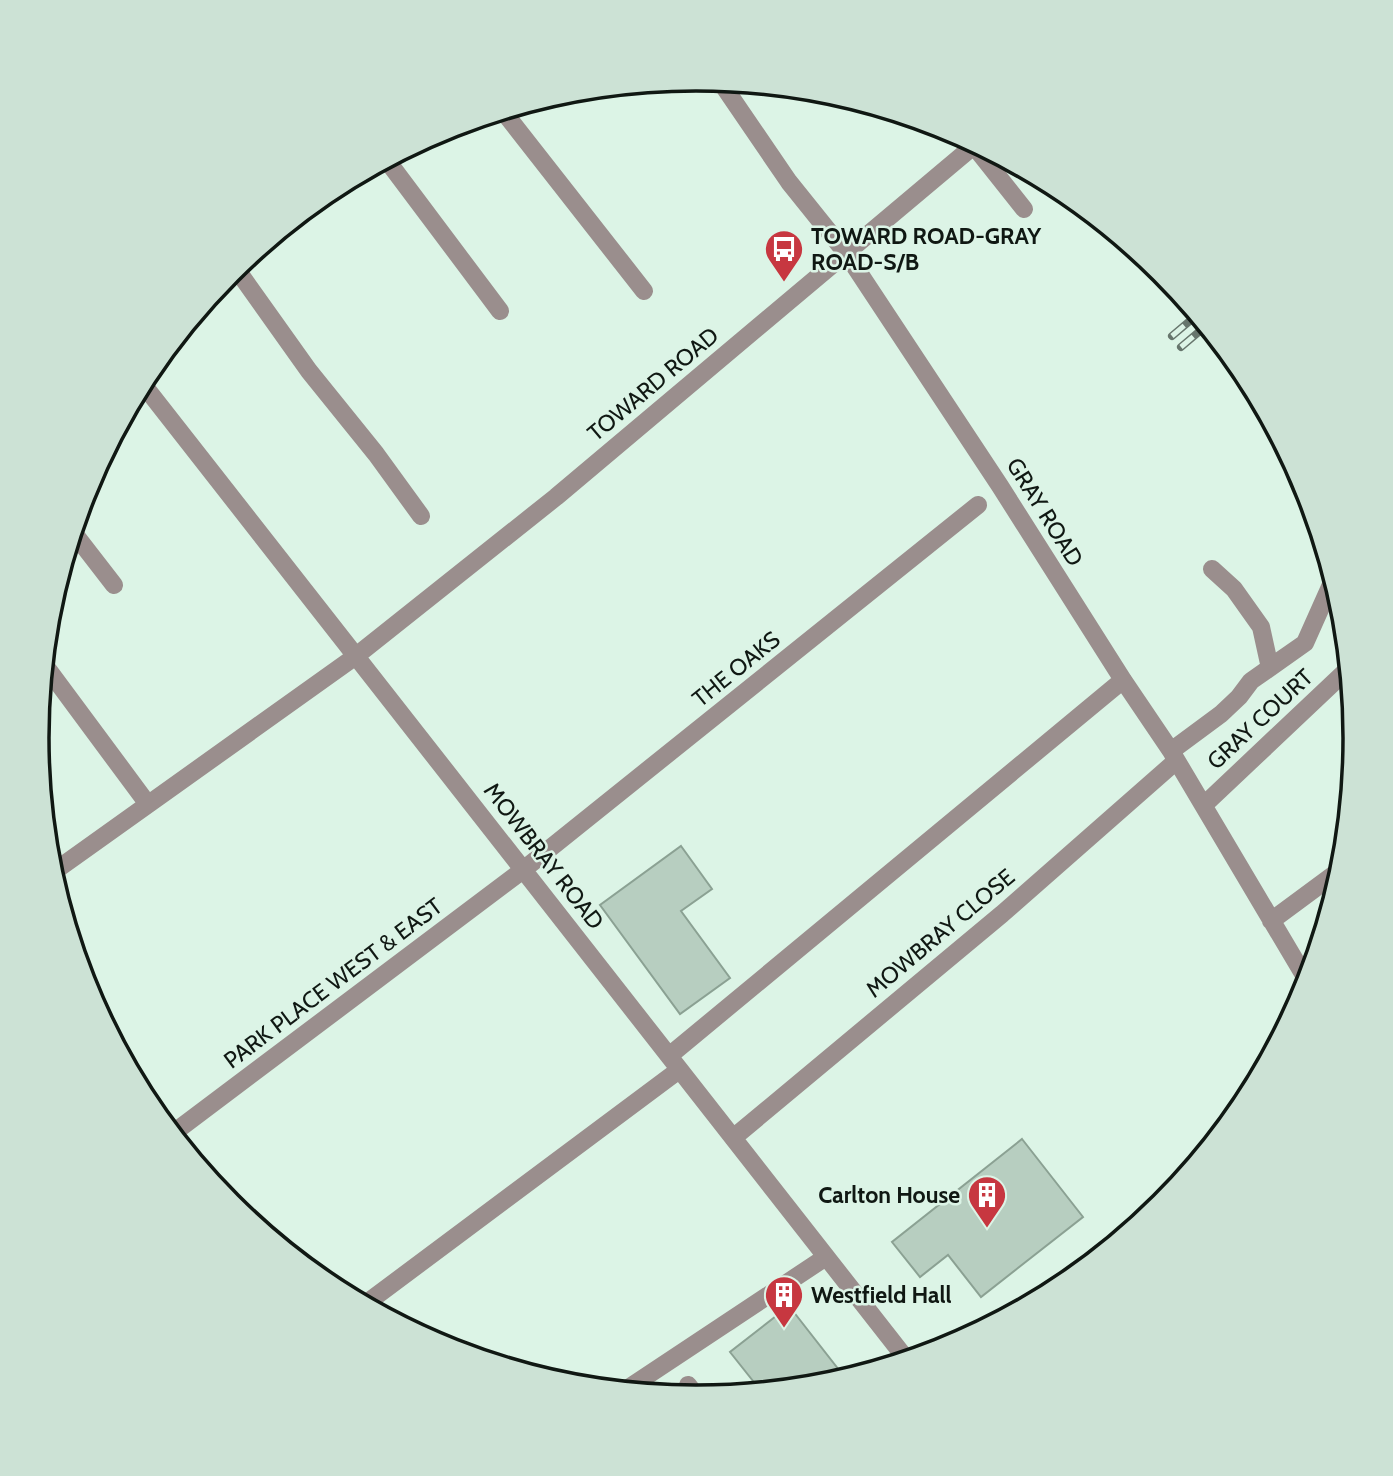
<svg xmlns="http://www.w3.org/2000/svg" width="1393" height="1476" font-family="Cabin,sans-serif">
  <rect width="100%" height="100%" fill="#dcf4e6"/>
  <path fill="#b7cec0" stroke="#8ba193" stroke-width="2" d="M681,846L712,889L681,911L730,978L680,1014L600,905Z
    M1022,1139L1083,1217L981,1297L948,1255L920,1277L892,1242Z
    M789,1306L846,1379L825,1385L761,1391L730,1352Z"/>
  <g fill="none" stroke-linecap="round" stroke-linejoin="round">
    <path stroke="#9a8e8d" stroke-width="18" d="M720,81L789,182L846,253L1000,486L1123,680L1171,751L1308,982
      M503,111L644,291
      M974,146L1024,209
      M386,159L500,311
      M235,267L309,371L376,454L421,516
      M142,383L907,1360
      M1309,498L1311,501
      M73,532L114,585
      M1212,569L1234,589L1261,627L1270,668
      M44,664L147,803
      M1171,751L1221,714L1239,697L1251,681L1305,643L1334,578
      M1204,805L1349,668
      M52,873L356,656L556,497L977,143
      M1271,921L1344,867
      M669,1056L1123,680
      M172,1134L523,870L978,505
      M733,1138L1002,914L1175,762
      M364,1305L679,1070
      M688,1385L698,1398
      M624,1391L826,1257"/>
    <g stroke="#67766d" stroke-width="8">
      <path id="rail" d="M1172,336L1198,314
        M1181,347L1207,325"/>
    </g>
    <use href="#rail" stroke="#dcf4e6" stroke-width="5" stroke-dasharray="16" stroke-linecap="butt"/>
  </g>
  <defs>
    <g id="bus-pin" transform="scale(2.0125)"><path d="M0 17L-7.5 6A9.5 9.5 0 1 1 7.5 6Z" fill="#c73740" stroke="#dcf4e6"/><path d="M-5-6H5V4H4V6H2V4H-2V6H-4V4H-5ZM-3.5-4V0h7V-4ZM-3.5 1.2v1.5H-2V1.2ZM2 1.2v1.5H3.5V1.2Z" fill="#fff"/></g>
    <g id="building-pin" transform="scale(2.0125)"><path d="M0 17L-7.5 6A9.5 9.5 0 1 1 7.5 6Z" fill="#c73740" stroke="#dcf4e6"/><path d="M-4-6H4V6H1V3H-1V6H-4ZM-2.5-4.3h1.7v1.8h-1.7ZM.8-4.3h1.7v1.8H.8ZM-2.5-1h1.7V.8h-1.7ZM.8-1h1.7V.8H.8Z" fill="#fff"/></g>
  </defs>
  <g fill-rule="evenodd">
    <use href="#bus-pin" x="784" y="249"/>
    <use href="#building-pin" x="987" y="1195"/>
    <use href="#building-pin" x="784" y="1295"/>
  </g>
  <g text-anchor="middle" dominant-baseline="central" stroke-width="5" stroke-linejoin="round" paint-order="stroke">
    <g font-size="23" font-weight="bold" fill="#101813" stroke="#dcf4e6" text-anchor="start">
      <text x="811" y="236">TOWARD ROAD-GRAY<tspan x="811" dy="26">ROAD-S/B</tspan></text>
      <text x="960" y="1195" text-anchor="end">Carlton House</text>
      <text x="811" y="1295">Westfield Hall</text>
    </g>
    <g font-size="23" fill="#101813" stroke="#dcf4e6">
      <text transform="translate(653 384) rotate(-40)">TOWARD ROAD</text>
      <text transform="translate(1045 512) rotate(58)">GRAY ROAD</text>
      <text transform="translate(736 669) rotate(-39)">THE OAKS</text>
      <text transform="translate(1260 719) rotate(-43)">GRAY COURT</text>
      <text transform="translate(544 856) rotate(52)">MOWBRAY ROAD</text>
      <text transform="translate(940 933) rotate(-40)">MOWBRAY CLOSE</text>
      <text transform="translate(333 983) rotate(-37)">PARK PLACE WEST &amp; EAST</text>
    </g>
  </g>
  <path d="M0 0H1393V1476H0ZM49 738a647 647 0 1 1 1294 0a647 647 0 1 1-1294 0Z" fill="#cce2d5" fill-rule="evenodd"/>
  <path fill="none" stroke="#101813" stroke-width="3.5" d="M49 738a647 647 0 1 1 1294 0a647 647 0 1 1-1294 0Z"/>
</svg>
